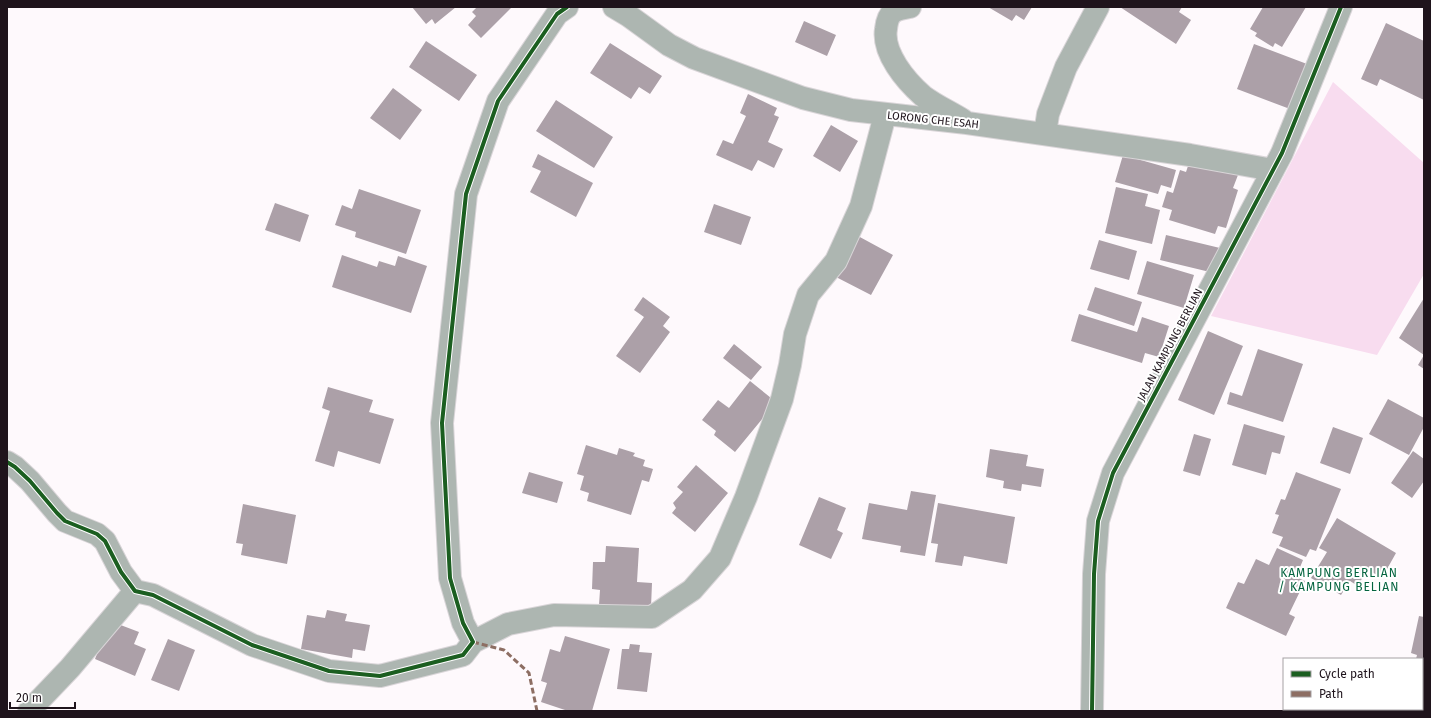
<svg xmlns="http://www.w3.org/2000/svg" width="1431" height="718" font-family="'Fira Sans',sans-serif">
  <rect width="100%" height="100%" fill="#fef9fc"/>
  <path fill="#f8dcef" d="M1333,82L1424,163V274L1377,355L1211,316Z"/>
  <path fill="#aca0a8" d="M412,7H456L435,24L432,19L426,24Z
    M477,7H512L481,38L468,25L476,16L472,12Z
    M988,7H1032L1024,20L1016,15L1012,21Z
    M1120,7H1182L1179,12L1191,20L1176,44Z
    M1263,7H1306L1282,47L1275,43L1273,47L1255,36L1257,33L1250,29Z
    M804,21L836,35L827,56L795,42Z
    M1386,23L1424,41V100L1380,79L1377,86L1361,79Z
    M426,41L477,75L459,101L409,67Z
    M610,43L662,76L650,94L639,87L631,99L590,73Z
    M1254,44L1307,64L1290,109L1237,89Z
    M393,88L422,110L400,140L370,118Z
    M748,94L777,108L774,115L779,117L768,142L783,149L774,168L758,160L752,171L716,155L723,140L733,144L746,116L740,113Z
    M556,100L613,137L594,168L536,131Z
    M831,125L858,141L840,172L813,156Z
    M538,154L593,183L576,217L530,192L541,171L532,167Z
    M1123,155L1176,170L1171,188L1161,185L1158,194L1115,182Z
    M1190,160L1238,175L1233,188L1238,190L1226,228L1218,226L1215,234L1169,220L1172,210L1162,207L1167,191L1173,193L1180,170L1186,172Z
    M1116,187L1148,194L1145,206L1160,210L1152,244L1105,233Z
    M359,189L421,210L406,254L355,237L356,232L335,225L342,205L352,209Z
    M275,203L309,215L300,242L265,230Z
    M714,204L751,217L741,245L704,232Z
    M1166,235L1220,248L1214,273L1160,260Z
    M858,236L893,255L871,295L836,277Z
    M1099,240L1137,251L1129,280L1090,269Z
    M342,255L377,267L379,261L395,266L398,256L427,266L411,313L332,287Z
    M1147,261L1194,275L1184,308L1137,294Z
    M1095,287L1142,302L1134,326L1087,310Z
    M643,297L670,317L663,326L670,332L640,373L616,356L644,317L634,310Z
    M1424,298V355L1399,338Z
    M1079,314L1137,332L1142,317L1169,326L1159,357L1145,353L1142,363L1071,341Z
    M1208,331L1243,346L1214,415L1178,400Z
    M734,344L762,367L751,380L723,358Z
    M1258,349L1303,364L1283,422L1227,404L1230,392L1242,396Z
    M1424,355V369L1418,365Z
    M750,381L776,402L735,452L714,435L716,431L702,420L718,400L729,408Z
    M328,387L373,400L369,412L394,419L380,464L338,451L334,467L315,461L330,411L322,408Z
    M1388,399L1424,418V427L1409,455L1369,434Z
    M1244,424L1285,436L1280,454L1272,452L1266,475L1232,465Z
    M1333,427L1363,438L1350,474L1320,463Z
    M1194,434L1211,439L1200,476L1183,471Z
    M586,445L617,455L619,448L635,453L633,456L645,460L643,466L653,469L649,482L642,480L631,515L587,501L589,493L580,490L584,476L577,474Z
    M990,449L1028,455L1026,466L1044,469L1041,487L1022,484L1021,491L1003,488L1004,481L986,477Z
    M1413,451L1424,459V481L1412,498L1391,483Z
    M696,465L728,493L695,532L672,513L676,508L673,503L683,492L677,487Z
    M529,472L563,482L557,503L522,493Z
    M1296,472L1341,489L1316,551L1310,549L1306,557L1279,546L1283,537L1272,533L1279,515L1275,514L1281,499L1285,500Z
    M911,491L936,495L925,556L900,552L901,546L862,539L869,503L907,510Z
    M819,497L846,508L837,530L843,533L831,559L799,545Z
    M938,503L1015,517L1007,564L964,556L962,566L935,562L938,544L931,543Z
    M243,504L296,515L287,564L241,555L243,544L236,543Z
    M1337,518L1396,553L1382,578L1367,569L1358,586L1350,581L1341,595L1311,578L1327,552L1319,548Z
    M606,546L639,548L637,582L652,583L651,607L599,605L600,590L592,589L593,562H605Z
    M1277,548L1303,560L1296,577L1305,581L1289,614L1295,617L1286,636L1226,608L1238,582L1244,584L1256,559L1269,565Z
    M327,610L347,614L345,621L370,625L365,651L353,649L352,658L301,649L307,615L325,618Z
    M1419,616L1424,617V682H1422V659H1416L1417,655L1411,653Z
    M110,621L139,632L134,644L146,649L135,676L95,659Z
    M565,636L610,649L592,711H568L541,702L547,683L541,681L550,649L560,652Z
    M168,639L195,650L179,691L151,680Z
    M630,644L640,645L639,652L652,653L647,692L617,689L622,649H629Z
    M1422,694H1424V711H1412V709H1422Z"/>
  <g fill="none" stroke-linecap="round" stroke-linejoin="round">
    <g stroke="#d9d5d8" stroke-width="24">
      <path id="minor" d="M614,7L629,16L669,45L694,58L803,98L851,110L967,123L1190,155L1273,170
        M910,7C894,10 888,11 886,29C882,53 906,81 923,96C935,105 950,112 963,120
        M1045,134L1048,114L1066,67L1098,7
        M7,462L15,467L30,481L57,513L65,521L97,534L105,541L121,572L135,591L153,595L252,645L329,671L380,676L463,655L473,642L463,623L450,578L442,423L466,194L498,101L557,14L567,7
        M473,642L508,624L554,615L652,617L692,590L720,558L746,497L782,399L790,365L795,334L808,295L836,261L861,206L885,115
        M29,711L70,668L135,591
        M1092,711L1094,574L1098,521L1113,473L1282,153L1341,7"/>
    </g>
    <use href="#minor" stroke="#adb6b1" stroke-width="22"/>
    <path stroke="#8d6e63" stroke-width="3" stroke-dasharray="6 3" stroke-linecap="butt" d="M473,642L504,650L529,673L537,711"/>
    <g stroke="#fff" stroke-width="6">
      <path id="cycleway" d="M7,462L15,467L30,481L57,513L65,521L97,534L105,541L121,572L135,591L153,595L252,645L329,671L380,676L463,655L473,642L463,623L450,578L442,423L466,194L498,101L557,14L567,7
        M1092,711L1094,574L1098,521L1113,473L1282,153L1341,7"/>
    </g>
    <use href="#cycleway" stroke="#1b5e20" stroke-width="4"/>
  </g>
  <g text-anchor="middle" dominant-baseline="central" stroke-width="4" stroke-linejoin="round" paint-order="stroke">
    <g font-size="11" fill="#1f141c" stroke="#fff">
      <text transform="translate(933 120) rotate(6)">LORONG CHE ESAH</text>
      <text transform="translate(1170 345) rotate(-62)">JALAN KAMPUNG BERLIAN</text>
    </g>
    <g font-size="12" letter-spacing="1" fill="#04643f" stroke="#fff">
      <text x="1339" y="573">KAMPUNG BERLIAN<tspan x="1339" dy="14">/ KAMPUNG BELIAN</tspan></text>
    </g>
  </g>
  <rect width="1431" height="718" fill="none" stroke="#1f141c" stroke-width="16"/>
  <rect x="1283" y="658" width="140" height="52" fill="#ffffff" stroke="#a5a1a4"/>
  <rect x="1291" y="671" width="20" height="6" fill="#1b5e20" stroke="#a5a1a4"/>
  <text x="1319" y="678" font-size="12" fill="#1f141c">Cycle path</text>
  <rect x="1291" y="691" width="20" height="6" fill="#8d6e63" stroke="#a5a1a4"/>
  <text x="1319" y="698" font-size="12" fill="#1f141c">Path</text>
  <path d="M10 702v6h65v-6" fill="none" stroke="#1f141c" stroke-width="2"/>
  <text x="16" y="702" font-size="12" fill="#1f141c" stroke="#ffffff" stroke-width="3" paint-order="stroke">20 m</text>
</svg>
